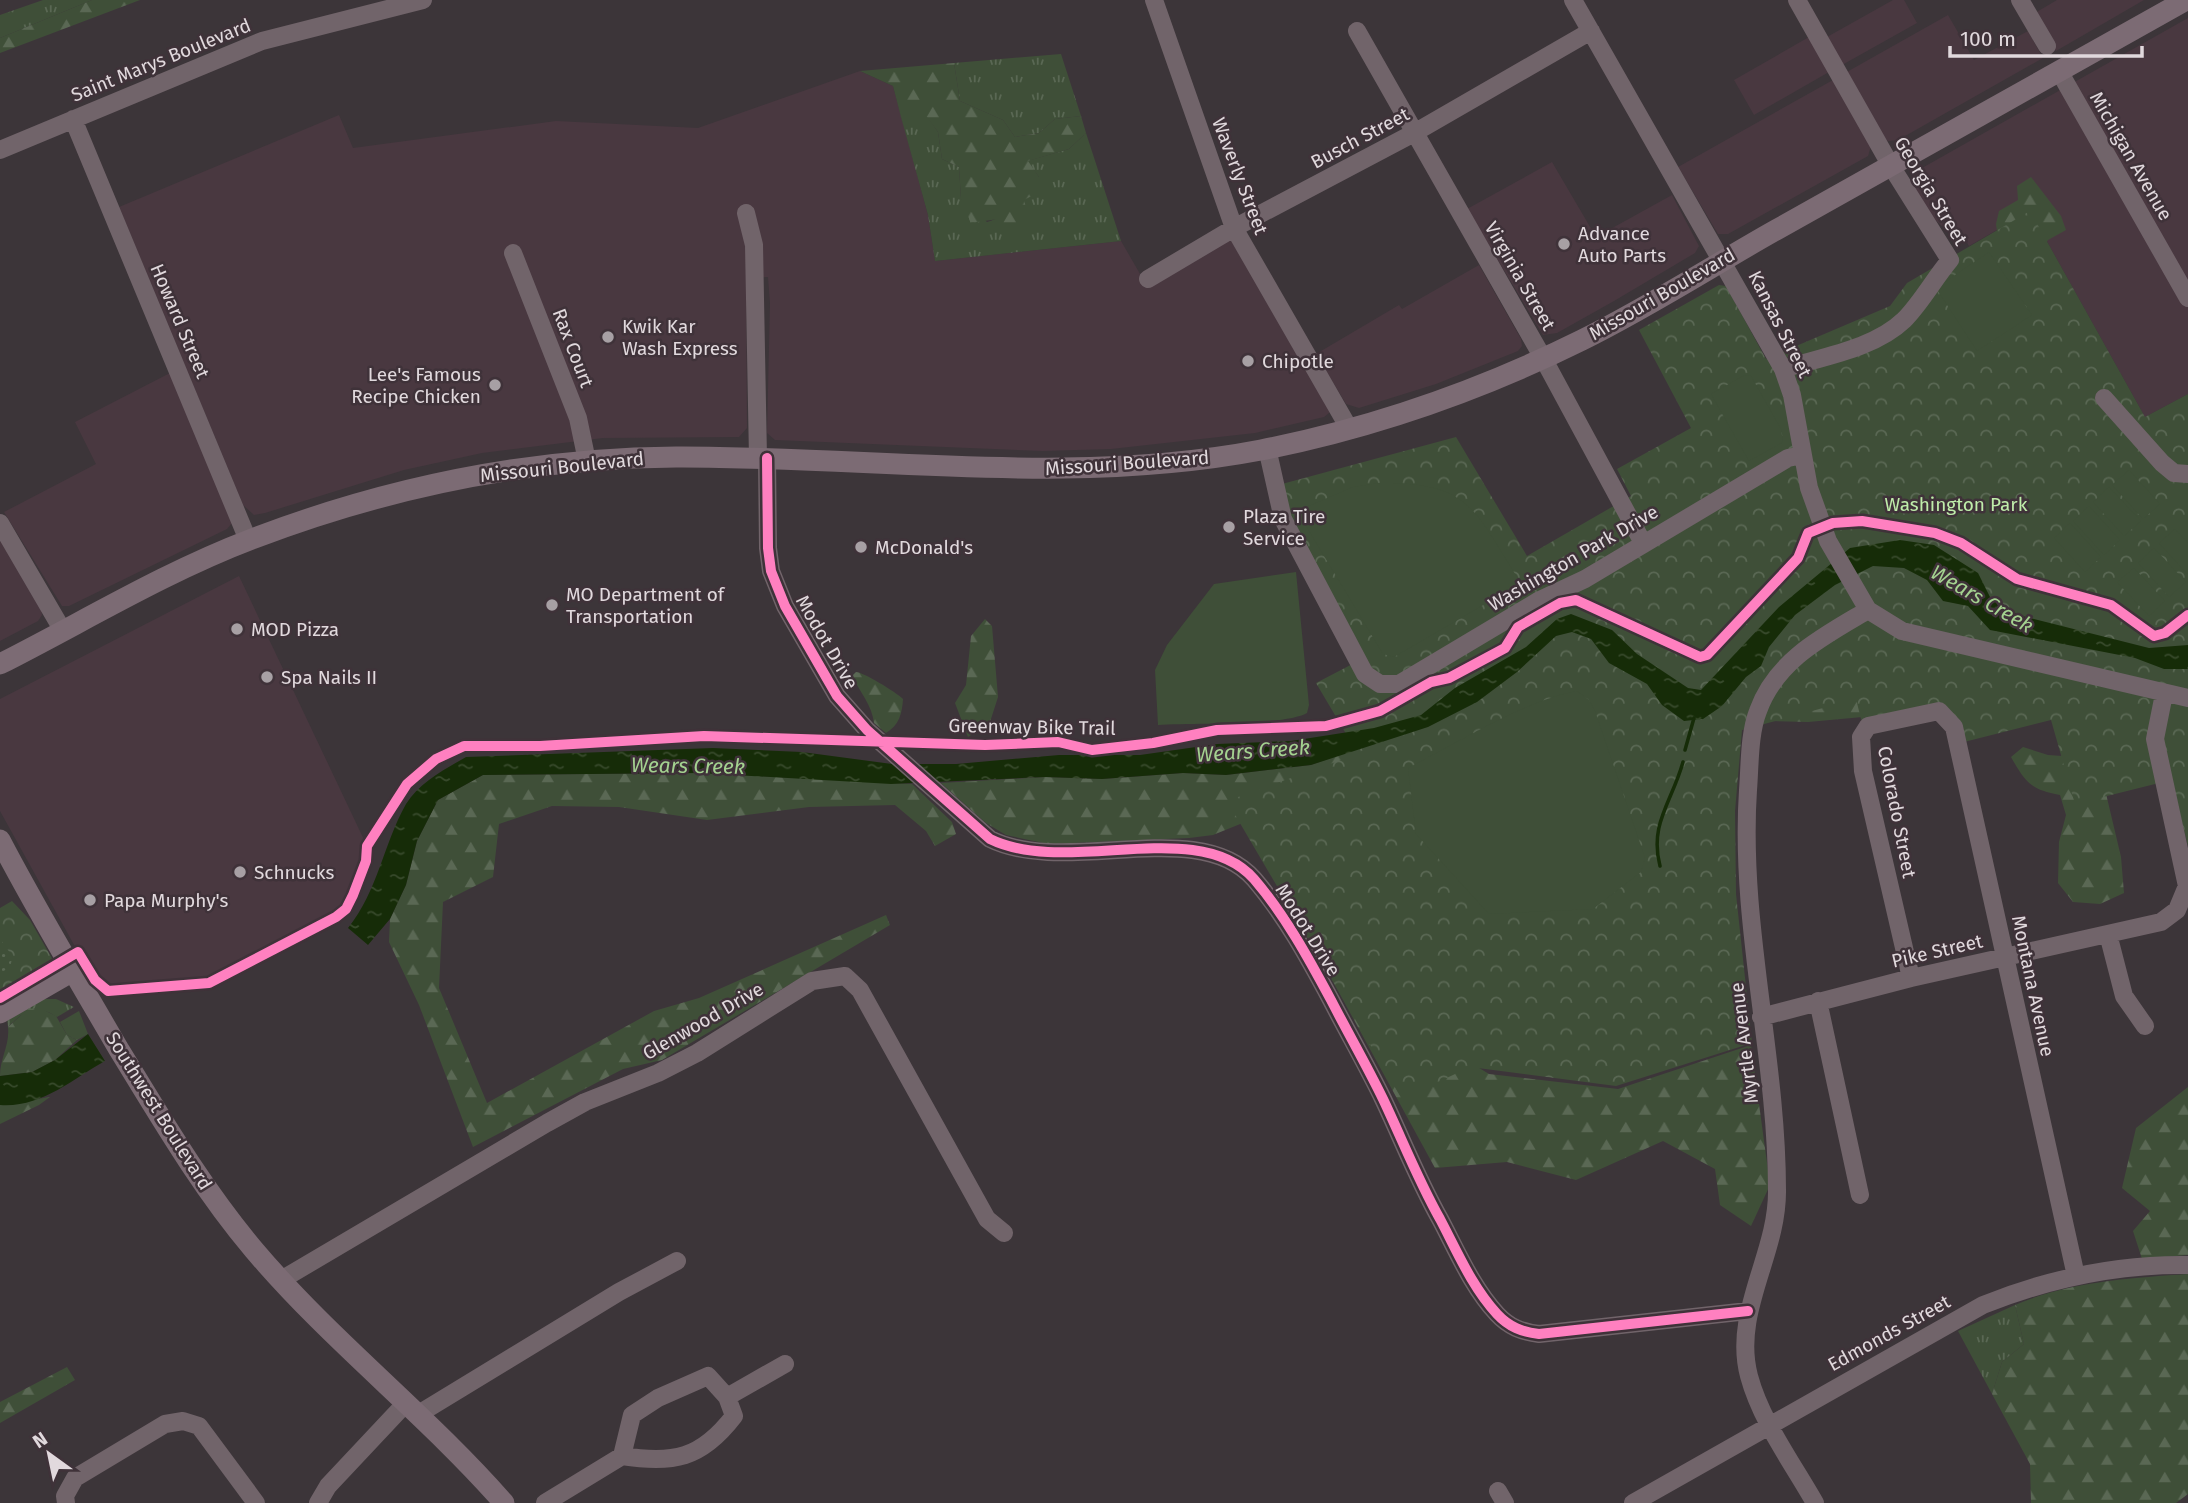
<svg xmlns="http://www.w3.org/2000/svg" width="2188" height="1503" font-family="'Fira Sans',sans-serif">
  <defs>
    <pattern id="grass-tufts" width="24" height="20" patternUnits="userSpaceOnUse" patternTransform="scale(1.75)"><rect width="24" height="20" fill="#3f4f38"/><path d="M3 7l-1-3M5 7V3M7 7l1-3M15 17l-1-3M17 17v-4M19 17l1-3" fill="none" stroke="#5a6854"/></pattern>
    <pattern id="forest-firs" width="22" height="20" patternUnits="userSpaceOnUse" patternTransform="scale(1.75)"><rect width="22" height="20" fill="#3f4f38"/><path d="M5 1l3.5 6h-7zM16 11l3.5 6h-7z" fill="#5a6854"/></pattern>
    <pattern id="park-crowns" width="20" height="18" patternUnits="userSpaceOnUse" patternTransform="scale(1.75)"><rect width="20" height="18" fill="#3f4f38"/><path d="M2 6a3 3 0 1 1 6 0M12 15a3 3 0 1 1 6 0" fill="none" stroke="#5a6854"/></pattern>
    <pattern id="garden-dots" width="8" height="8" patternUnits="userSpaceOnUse" patternTransform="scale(1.75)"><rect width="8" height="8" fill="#3f4f38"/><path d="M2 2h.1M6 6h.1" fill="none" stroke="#5a6854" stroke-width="1.8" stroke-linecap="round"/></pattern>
    <pattern id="water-ripples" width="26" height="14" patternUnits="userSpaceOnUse" patternTransform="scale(1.75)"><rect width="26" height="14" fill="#162c08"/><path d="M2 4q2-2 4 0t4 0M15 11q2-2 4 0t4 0" fill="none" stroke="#384a2c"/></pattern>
  </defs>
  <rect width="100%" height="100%" fill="#3c3539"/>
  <path fill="#493840" d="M1893,0H1904L1917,23L1842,65L1827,37Z
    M2057,0H2144L2056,51L2035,13Z
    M1948,15L1974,60L2028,31L2043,58L1898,140L1888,141L1881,135L1845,73Z
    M2188,18V394L2145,417L2030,211L1969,246L1962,234L1944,228L1932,217L1910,181L1915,172Z
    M1809,37L1829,72L1754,115L1734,80Z
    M860,71L893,86L928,215L935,261L1121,241L1147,286L1232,238L1330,408L1329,413L1324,417L1255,433L1111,449L1043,451L775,440L767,433L770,303L768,277L746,278L747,428L739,437L603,438L482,453L404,470L265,513L254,515L243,505L119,207L339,115L353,148L556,121L698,128Z
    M1833,80L1871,146L1868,156L1728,234H1718L1678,167Z
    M1552,162L1596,237L1672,195L1699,246L1695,253L1614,301L1557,333L1543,335L1467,209Z
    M1479,265L1521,339L1522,346L1518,351L1436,384L1359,408L1346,404L1316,354L1399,305L1402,309Z
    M170,373L232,523L227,529L69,606H62L4,512L96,464L75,422Z
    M0,537L41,608L42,615L38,621L0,641Z
    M239,576L367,846L336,917L209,983L108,991L78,952L0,811V699Z"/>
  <path fill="url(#grass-tufts)" d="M43,0H92L0,38V15Z
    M1061,54L1081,116L1055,119L1039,133L1015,137L1003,120L960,101L954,63Z
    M927,116L938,132L942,159L959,167L961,199L987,222C1012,214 1026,198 1039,177L1027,161L1069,149L1086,133L1121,241L935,261L928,215L901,117Z
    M44,999H56L74,1007L57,1017C35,1003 25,1010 8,1027L7,1019Z
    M79,1011L88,1034L77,1040L67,1035L60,1022Z
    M2015,1305L2024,1344L2002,1362L1992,1394L1958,1331Z"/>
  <path fill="url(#forest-firs)" d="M92,0H140L0,53V38Z
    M954,63L960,101L1003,120L1015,137L1039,133L1055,119L1081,116L1086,133L1069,149L1028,161L1039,177L1041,191L1024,200L1030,224L1018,233L1007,230L998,219L971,223L961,199L959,167L942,159L938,132L927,117H901L893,86L860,71Z
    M2031,177L2061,216L2066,230L2048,240L2041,251L1998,238L1996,224L1999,211L2018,200L2017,186Z
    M985,619L992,626L998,697L990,722L968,737L955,703L966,685L971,636Z
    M856,672C863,672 896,692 903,699C902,714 899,725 886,733L874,723C872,705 860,692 852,676Z
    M1798,673L2108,692L2103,781L2121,857L2124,893L2100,904L2073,902L2058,883L2059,842L2066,815L2060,795C2030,789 2026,783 2011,757L2023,747L2048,755L2076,757L2063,725L2015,703L1808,722L1770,721Z
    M1376,742L1382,755L1255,818L1213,835L1189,838L1048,844L1006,835L986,823L941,783L1045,777L1103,779L1183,773L1226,775L1311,765Z
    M701,773L912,784L952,822L956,834L935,846L926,831L895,805L809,807L707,820L619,807L552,806L499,824L493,877L443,902L439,988L487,1103L654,1011L699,998L886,915L890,925L662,1060L623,1069L473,1147L419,1005L389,942L390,919L406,885L417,841L438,800L483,775Z
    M1272,870L1453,1052L1489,1074L1618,1089L1751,1045L1770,1185L1751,1226L1720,1205L1715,1169L1663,1141L1576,1180L1507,1162L1435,1168Z
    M40,1008L56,1016L67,1035L77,1040L55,1060L32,1072L0,1076C0,1058 10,1045 8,1027L28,1009Z
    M2188,1087V1255L2142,1259L2133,1231L2150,1211L2122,1188L2136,1128Z
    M50,1097L39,1105L0,1124V1105Z
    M2188,1274V1494L2176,1503H2031L2030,1464L1992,1394L2002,1362L2024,1344L2015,1305C2068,1282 2130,1278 2188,1274Z
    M67,1367L75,1380L0,1423V1402Z"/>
  <path fill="url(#park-crowns)" d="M2030,211L2145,417L2188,394V846L2171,780L2075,804L2051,720L1964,742L1948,714L1862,723L1856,699L1742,730L1735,811L1736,894L1752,1043L1616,1086L1470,1067L1402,1099L1227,801L1358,754L1316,683L1364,658L1291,518L1282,484L1456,437L1527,556L1631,496L1617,469L1691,428L1639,330L1719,285L1726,286L1766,359L1890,306L1907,283Z
    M12,901L30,920L58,969L0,1003V908Z"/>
  <path fill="url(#garden-dots)" d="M0,939L13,957L9,969L0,972Z"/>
  <path fill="#3f4f38" d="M1989,252L2032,315L1977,351L1936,288Z
    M1745,375L1751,376L1781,429L1783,442L1749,461L1711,394Z
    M2129,470L2160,504L2143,519L2112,485Z
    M1379,483C1473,482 1474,511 1521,583L1394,657L1383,654L1297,511L1353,487Z
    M2109,487L2141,521L2124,536L2093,502Z
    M2089,506L2120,540L2104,555L2073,521Z
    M2070,523L2101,557L2085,572L2054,538Z
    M2175,529L2188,543V575L2159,543Z
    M2154,548L2186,582L2169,597L2138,563Z
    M2134,568L2165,601L2149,616L2117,582Z
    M1296,572L1309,705L1307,713C1285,726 1189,723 1158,725L1155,670L1167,645L1214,584Z
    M1577,691L1589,700L1595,711L1645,858L1641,872L1593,909L1489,914L1416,834L1408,768C1456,744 1525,700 1577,691Z"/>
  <path fill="url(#water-ripples)" d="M1900,540L1934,545L1978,573L1990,597L2018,615L2149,648L2188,645V669H2164L2135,658L1990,630L1968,606L1943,601L1927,580L1904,568L1873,566L1835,585L1795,615L1769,647L1761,666L1746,677L1722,706L1703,719L1684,721L1662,705L1647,684L1609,663L1591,639L1572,632L1556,636L1517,672L1477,702L1428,727L1311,765L1226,775L1183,773L1102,779L1045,777L891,784L701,773L483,775L438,800L417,841L406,885L390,919L368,945L348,928C378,891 383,845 406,804C419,783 445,769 466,757L713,748L802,752L892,764H956L1059,755H1140L1217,744L1291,741L1374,728L1421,715L1455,688L1526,647L1557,619L1571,614L1612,630L1637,654L1688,688L1701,690L1779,607L1850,548Z
    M88,1034L105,1061C71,1080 41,1108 0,1105V1076L32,1072L55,1060Z"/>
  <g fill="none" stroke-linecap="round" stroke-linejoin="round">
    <path stroke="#162c08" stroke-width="3.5" d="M1685,750L1694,718
      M1660,866C1649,824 1672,802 1683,762"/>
    <path stroke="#71646a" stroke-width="18" d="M1154,0L1234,228L1350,430
      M1573,0L1783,369L1792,395L1809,488L1828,541L1868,610L1902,631L2188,698
      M2020,0L2047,46
      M1357,31L1543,358L1643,543
      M2059,71L2188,298
      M73,119L248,540
      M0,150L262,41L423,0
      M746,213L754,245L758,458
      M513,253L578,418L587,461
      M1148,279L1234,228L1414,133L1591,31
      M1783,369C1821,357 1874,349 1904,320C1921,303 1934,279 1950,260L1891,166L1797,0
      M2104,398L2162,463L2174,473L2188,474
      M1267,448L1283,519L1365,674L1380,684H1399L1538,601L1585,579L1788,458L1802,455
      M767,458L768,548L771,571L785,606L837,696L867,730L990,839C1067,877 1198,815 1254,879C1285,915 1309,959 1331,1000C1348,1033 1367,1066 1383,1099C1402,1139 1418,1180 1440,1219C1457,1251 1472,1287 1497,1314C1509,1327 1522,1332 1539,1334L1748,1311
      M0,523L63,631
      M2108,934L2124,996L2145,1026
      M1911,978L1863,771L1861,737L1868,726L1939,711L1954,727L2076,1276
      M1818,1001L1860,1195
      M1761,1017L1911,978L2161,922L2177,910L2187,886L2155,739L2164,694
      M281,1280L547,1123L585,1102L658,1073L697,1053L812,981L845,976L860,990L987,1219L1004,1233
      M708,1376L727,1397L734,1416C701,1459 673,1464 622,1456L632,1415L658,1398Z
      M727,1397L785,1364
      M417,1415L619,1292L677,1261
      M1498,1491L1505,1503
      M66,1503L65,1496L75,1478L165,1424L183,1421L199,1426L256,1503
      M318,1503L328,1486L405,1404
      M545,1503L622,1456
      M1633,1503L1983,1305C2048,1279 2118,1264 2188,1265
      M1815,1503C1793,1464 1761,1421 1749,1376C1732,1312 1778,1254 1777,1190C1777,1056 1739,924 1748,790C1750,765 1749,734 1758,711C1776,660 1824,636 1868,610"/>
    <path stroke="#7c6b74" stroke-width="21" d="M0,664C83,622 165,572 252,539C388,487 531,458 676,457C871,456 1068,487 1261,450C1372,428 1481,390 1582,340C1649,307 1712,266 1776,230C1913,154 2049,76 2186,0
      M0,840C37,911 78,979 118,1048C161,1118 201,1187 254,1250C331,1341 426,1414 504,1503
      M0,1013L73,971"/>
    <g stroke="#3f3239" stroke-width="15">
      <path id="cycleway" d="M767,458L768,548L771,571L785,606L837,696L867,730L990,839C1067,877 1198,815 1254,879C1285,915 1309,959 1331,1000C1348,1033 1367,1066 1383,1099C1402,1139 1418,1180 1440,1219C1457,1251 1472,1287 1497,1314C1509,1327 1522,1332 1539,1334L1748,1311
        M0,998L78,952L95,980L108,991L209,983L336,917L346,909L353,895L366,861L367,846L407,784L436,759L464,746H540L704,736L985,745L1058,742L1092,750L1153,743L1217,730L1326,726L1380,711L1431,682L1449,678L1505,648L1518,627L1560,603L1576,600L1700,657L1707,655L1798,558L1808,533L1833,523L1862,521L1935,533L1961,543L2017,579L2111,605L2154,636L2165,633L2188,615"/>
    </g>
    <use href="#cycleway" stroke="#ff80c0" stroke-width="10"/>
  </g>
  <g fill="#a7a0a4" stroke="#3f3239" stroke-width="2.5">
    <circle cx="1564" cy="244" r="7"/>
    <circle cx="608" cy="337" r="7"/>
    <circle cx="1248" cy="361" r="7"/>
    <circle cx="495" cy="385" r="7"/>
    <circle cx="1229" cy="527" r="7"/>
    <circle cx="861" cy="547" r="7"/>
    <circle cx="552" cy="605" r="7"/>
    <circle cx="237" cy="629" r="7"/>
    <circle cx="267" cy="677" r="7"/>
    <circle cx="240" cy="872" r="7"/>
    <circle cx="90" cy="900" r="7"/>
  </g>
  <g text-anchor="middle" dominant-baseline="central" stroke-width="5" stroke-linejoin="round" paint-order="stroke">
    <g font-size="19" fill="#e1d9dd" stroke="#3f3239">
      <text transform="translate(161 60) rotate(-22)">Saint Marys Boulevard</text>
      <text transform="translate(1360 138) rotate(-28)">Busch Street</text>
      <text transform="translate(2131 156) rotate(60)">Michigan Avenue</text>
      <text transform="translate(1240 176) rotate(69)">Waverly Street</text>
      <text transform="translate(1931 191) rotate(59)">Georgia Street</text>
      <text transform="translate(1520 276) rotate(60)">Virginia Street</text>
      <text transform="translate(1662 294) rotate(-30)">Missouri Boulevard</text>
      <text transform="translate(180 321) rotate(67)">Howard Street</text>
      <text transform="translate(1780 324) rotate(63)">Kansas Street</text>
      <text transform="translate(573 348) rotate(69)">Rax Court</text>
      <text transform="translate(1127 463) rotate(-4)">Missouri Boulevard</text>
      <text transform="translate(562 467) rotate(-6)">Missouri Boulevard</text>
      <text transform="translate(1573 558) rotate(-30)">Washington Park Drive</text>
      <text transform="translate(827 642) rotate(60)">Modot Drive</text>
      <text transform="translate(1032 727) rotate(1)">Greenway Bike Trail</text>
      <text transform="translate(1897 812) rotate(79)">Colorado Street</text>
      <text transform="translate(1308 930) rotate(58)">Modot Drive</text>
      <text transform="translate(1937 951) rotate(-13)">Pike Street</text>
      <text transform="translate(2033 986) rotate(78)">Montana Avenue</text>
      <text transform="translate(703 1021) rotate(-30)">Glenwood Drive</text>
      <text transform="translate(1744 1043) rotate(-97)">Myrtle Avenue</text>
      <text transform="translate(159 1111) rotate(58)">Southwest Boulevard</text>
      <text transform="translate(1889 1333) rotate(-29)">Edmonds Street</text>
    </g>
    <g font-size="19" fill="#e1d9dd" stroke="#3f3239" text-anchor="start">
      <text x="1578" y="233">Advance<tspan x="1578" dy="22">Auto Parts</tspan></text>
      <text x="622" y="326">Kwik Kar<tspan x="622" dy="22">Wash Express</tspan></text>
      <text x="1262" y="361">Chipotle</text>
      <text x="481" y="374" text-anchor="end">Lee's Famous<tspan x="481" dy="22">Recipe Chicken</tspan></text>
      <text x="1243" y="516">Plaza Tire<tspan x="1243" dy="22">Service</tspan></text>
      <text x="875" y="547">McDonald's</text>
      <text x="566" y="594">MO Department of<tspan x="566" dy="22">Transportation</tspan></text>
      <text x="251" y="629">MOD Pizza</text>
      <text x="281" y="677">Spa Nails II</text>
      <text x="254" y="872">Schnucks</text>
      <text x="104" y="900">Papa Murphy's</text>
    </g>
    <g font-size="19" fill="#bfedaa" stroke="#3f3239">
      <text x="1956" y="504">Washington Park</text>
    </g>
    <g font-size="21" font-style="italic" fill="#a4d290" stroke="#3f3239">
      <text transform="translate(1982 599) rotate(30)">Wears Creek</text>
      <text transform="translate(1253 751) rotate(-4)">Wears Creek</text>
      <text transform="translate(688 766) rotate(1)">Wears Creek</text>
    </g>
  </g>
  <g transform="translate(49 1454) rotate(327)" stroke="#3f3239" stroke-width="5" paint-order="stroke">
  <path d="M0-5L12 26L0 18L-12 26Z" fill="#e1d9dd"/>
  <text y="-10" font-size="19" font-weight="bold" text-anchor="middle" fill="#e1d9dd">N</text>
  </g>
  <path d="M1950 46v10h192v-10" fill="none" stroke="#e1d9dd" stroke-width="3.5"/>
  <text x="1960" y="46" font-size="21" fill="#e1d9dd" stroke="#3f3239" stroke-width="5" paint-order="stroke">100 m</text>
</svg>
